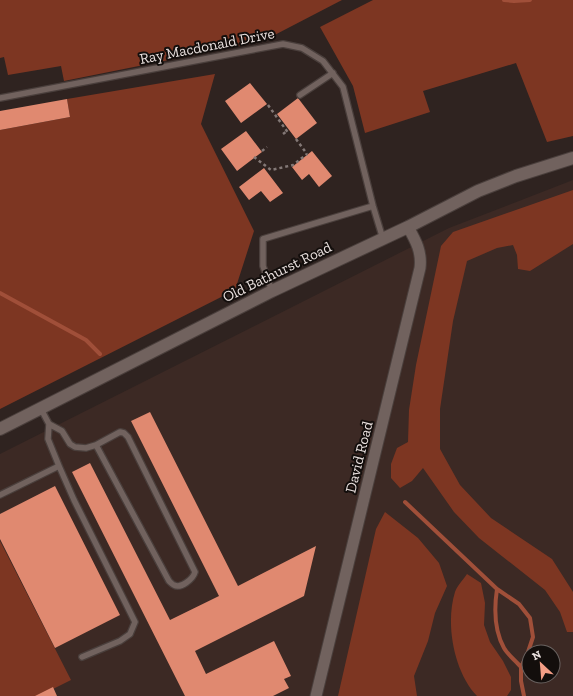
<svg xmlns="http://www.w3.org/2000/svg" width="573" height="696" font-family="'Zilla Slab',serif">
  <rect width="100%" height="100%" fill="#2f2320"/>
  <path fill="#3c2924" fill-rule="evenodd" d="M573,180V696H0V454L449,228ZM529,652H553V676H529Z"/>
  <path fill="#7d3622" d="M0,0H342L263,41L64,81L61,66L8,75L4,57L0,58Z
    M373,0H573V136L547,142L516,63L423,91L430,112L365,133L353,86L320,27Z
    M215,74L201,124L254,231L235,290L0,409V130L70,117L67,99Z
    M573,190V244L530,271L518,269L517,255L513,245L497,248L467,261L453,321L440,409V449L460,485L491,518L552,559L573,592V632H567L560,612L545,590L479,538L454,512L423,468L412,481L400,488L391,478V464L397,448L408,442L409,410L416,365L441,246L453,232Z
    M385,512L418,538L439,563L447,586L435,613L428,641L414,676L417,696H338L376,529Z
    M0,541L71,680L39,696H0Z
    M467,574L481,583L485,603L484,625L490,642L503,661L511,677V690L507,696H477C454,672 445,624 455,592C457,586 463,580 467,574Z"/>
  <g fill="none" stroke-linecap="round" stroke-linejoin="round">
    <path stroke="#a04f39" stroke-width="4" d="M504,0L514,1L530,0
      M0,293L86,340L100,354
      M405,502L497,589L519,604L530,618L533,637L527,655L521,667V681L524,696
      M497,589C494,609 494,630 504,648C508,655 516,661 521,667"/>
  </g>
  <path fill="#e08970" d="M250,83L267,104L241,123L225,101Z
    M298,98L317,123L296,139L277,114Z
    M67,99L70,117L0,130V111Z
    M246,131L262,152L237,171L221,149Z
    M312,151L332,176L319,187L309,174L302,180L292,167Z
    M264,168L283,193L270,202L261,191L249,200L239,187Z
    M150,412L238,586L316,546L304,596L195,651L206,674L274,641L291,676L284,679L289,688L273,696H185L72,472L90,463L170,620L219,596L131,421Z
    M55,486L120,615L55,648L0,539V514Z
    M53,687L57,696H35Z"/>
  <g fill="none" stroke-linecap="round" stroke-linejoin="round">
    <g stroke="#4a3f3c" stroke-width="8">
      <path id="service" d="M300,95L333,73
        M0,98L283,44L302,48L323,61L343,87L373,206L383,239
        M272,291L263,266V239L373,206
        M41,409L49,424L62,431L70,444L75,447L86,448L96,445L120,432L124,433L128,437L195,572C193,579 181,589 174,585C173,585 169,581 169,581L96,445
        M59,466L74,500L135,622L130,634L120,641L82,657
        M0,495L59,466L48,439L49,424"/>
    </g>
    <g stroke="#4a3f3c" stroke-width="13">
      <path id="minor" d="M316,696L420,268C422,252 416,241 408,227"/>
    </g>
    <g stroke="#4a3f3c" stroke-width="14">
      <path id="secondary" d="M0,429L272,291L408,227L478,191L516,176L573,158"/>
    </g>
    <path stroke="#837876" stroke-width="2.5" stroke-dasharray="3 3" stroke-linecap="butt" d="M268,105L289,134
      M283,134L287,131
      M296,139L307,154
      M262,151L267,147
      M254,157L271,170L293,165L307,154"/>
    <use href="#service" stroke="#71625e" stroke-width="5.5"/>
    <use href="#minor" stroke="#71625e" stroke-width="11"/>
    <use href="#secondary" stroke="#71625e" stroke-width="12"/>
  </g>
  <g text-anchor="middle" dominant-baseline="central" stroke-width="4" stroke-linejoin="round" paint-order="stroke">
    <g font-size="15" fill="#eae1df" stroke="#130e0c">
      <text transform="translate(207 46) rotate(-11)">Ray Macdonald Drive</text>
      <text transform="translate(277 272) rotate(-26)">Old Bathurst Road</text>
      <text transform="translate(359 457) rotate(-76)">David Road</text>
    </g>
  </g>
  <g transform="translate(541 664) rotate(334)"><circle r="19" fill="#130e0c" stroke="#696260"/>
  <path d="M0-3L7 15L0 10L-7 15Z" fill="#f49e86"/>
  <text y="-6" font-size="11" font-weight="bold" text-anchor="middle" fill="#eae1df">N</text>
  </g>
</svg>
